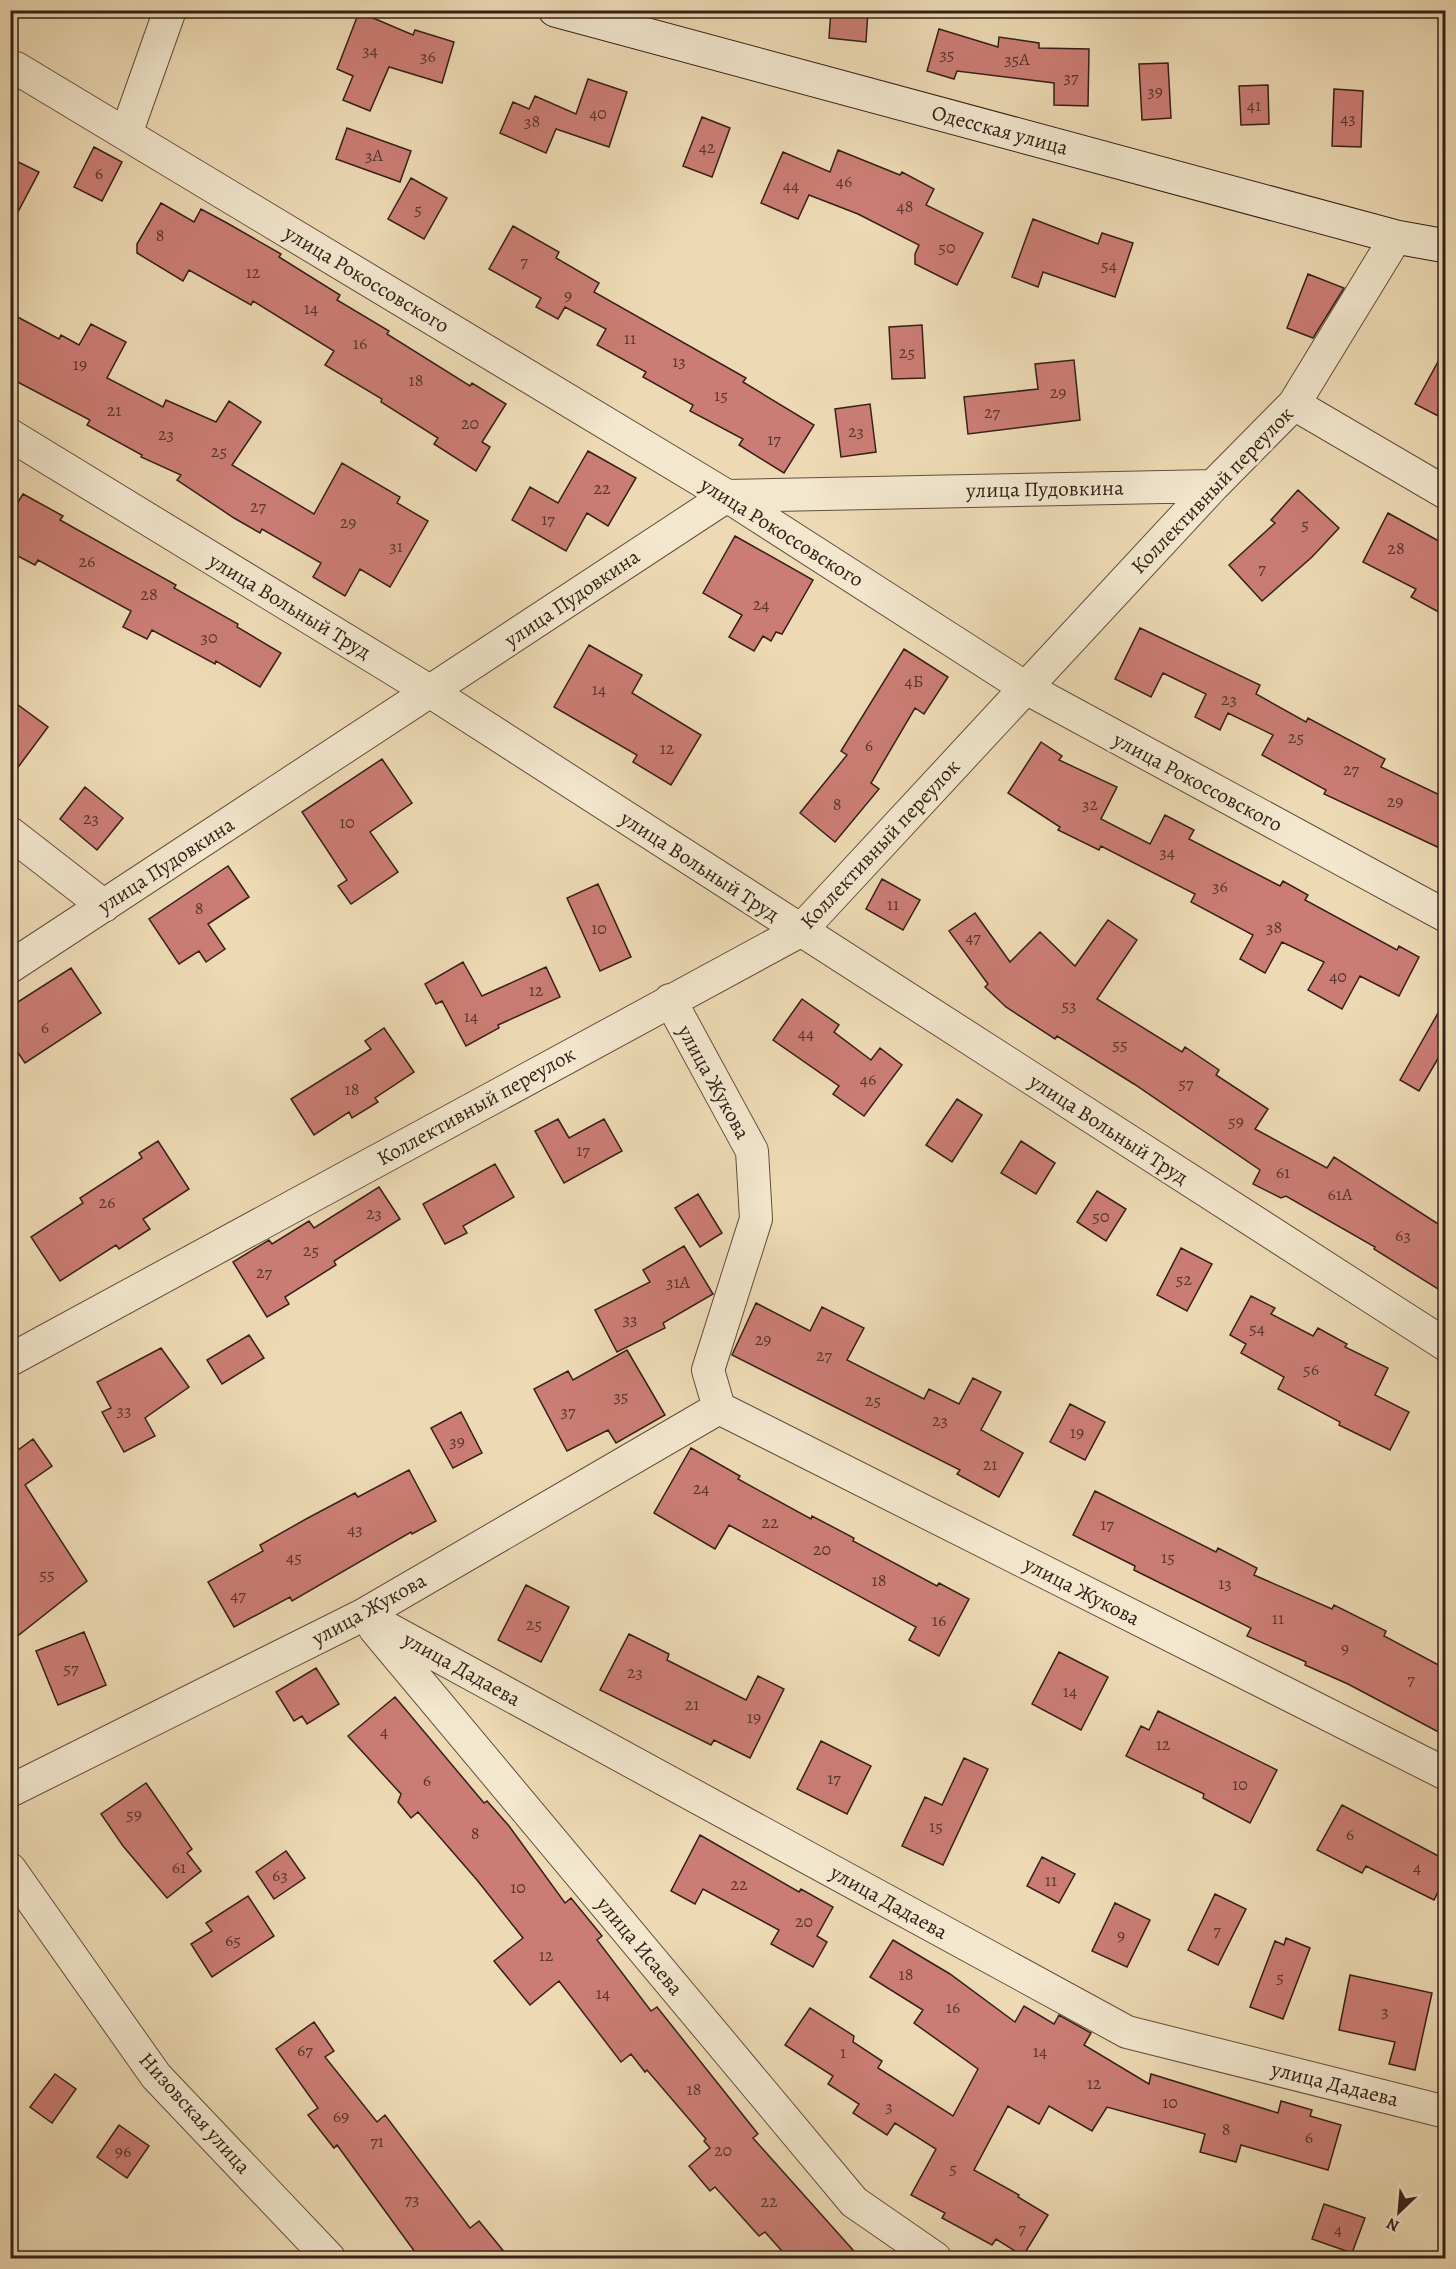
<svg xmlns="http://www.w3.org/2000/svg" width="1456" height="2269" font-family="Alegreya,serif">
  <rect width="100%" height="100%" fill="#eddab4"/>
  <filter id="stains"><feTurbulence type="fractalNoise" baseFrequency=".00333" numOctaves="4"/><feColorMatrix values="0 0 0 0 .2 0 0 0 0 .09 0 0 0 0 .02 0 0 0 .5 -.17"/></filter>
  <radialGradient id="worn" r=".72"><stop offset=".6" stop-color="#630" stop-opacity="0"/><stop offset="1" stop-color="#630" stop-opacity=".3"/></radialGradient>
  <path fill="#cb7d75" stroke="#352018" stroke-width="1.5" d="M831,10H868L866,42L829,38Z
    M359,12L413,35L415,30L454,42L442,83L389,67L370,111L343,100L353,76L337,69Z
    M939,29L998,47L999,37L1039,43V48L1089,49L1088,106L1054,105V83L957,71L954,79L927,71Z
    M1168,63L1171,118L1142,120L1139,64Z
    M588,79L627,92L609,147L556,129L546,153L500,133L513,102L529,109L535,96L576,114Z
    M1268,85L1269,124L1241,125L1239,86Z
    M1334,89L1363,91L1361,147L1332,146Z
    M702,117L730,128L712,177L683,166Z
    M347,128L411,151L400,182L336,159Z
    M94,147L122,162L102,201L74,187Z
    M838,150L900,175L902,172L934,189L926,205L983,233L957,285L915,264V254L919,245L858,214L809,195L798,219L761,203L783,152L830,172Z
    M10,158L39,172L10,227Z
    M411,178L447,198L424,239L388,219Z
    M161,203L194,222L201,209L227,223L281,254L279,257L340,295L337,300L389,331L387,334L470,386L472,383L506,404L482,442L490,447L476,471L434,444L438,438L381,402L382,399L325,365L334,351L253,301L251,305L189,270L183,281L137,253V244Z
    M1033,219L1098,244L1102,233L1133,243L1115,297L1043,272L1038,287L1012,277Z
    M513,226L559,252L556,258L599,283L594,292L746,378L743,382L814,425L784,473L739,445L743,439L690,411L693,405L643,377L646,372L597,345L606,329L565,307L558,319L536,307L541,298L489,269Z
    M1308,274L1344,288L1313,338L1287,328Z
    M10,313L59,339L61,335L79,345L91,324L126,342L107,378L163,407L166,400L216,422L229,401L261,422L232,465L314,514L342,463L400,497L397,503L428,521L390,587L360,569L345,596L313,577L321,563L262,529L260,533L234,518L177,480L181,475L141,457L142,455L87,425L90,420L10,378Z
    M922,325L925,378L892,379L889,327Z
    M1446,347V420L1415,404Z
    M1074,360L1080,420L968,434L964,397L1038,389L1035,364Z
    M870,404L876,452L841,457L835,409Z
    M588,451L636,478L608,526L587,513L566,551L512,520L530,487L558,503Z
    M1298,490L1339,528L1312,557L1262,601L1229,565L1275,523L1271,520Z
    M23,494L63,516L60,520L176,585L174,588L238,624L237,627L281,653L260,687L216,661L215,664L152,630L147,639L123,627L131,611L38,560L35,565L10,552V515Z
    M1388,513L1446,545V616L1411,597L1416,589L1363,562Z
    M735,536L813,580L782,634L776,632L771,641L763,636L754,651L729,637L742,615L703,593Z
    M1140,628L1260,685L1256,694L1306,722L1308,718L1385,759L1381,767L1446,798V851L1324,794L1326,790L1262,755L1273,735L1228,713L1220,730L1195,717L1206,694L1163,673L1151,697L1115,679Z
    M589,645L642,675L632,693L701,735L671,785L633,762L637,755L554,707Z
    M904,649L948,677L924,714L915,708L871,783L879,789L835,842L800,813L847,755L841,751Z
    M10,699L48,727L10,778Z
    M1041,742L1062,756L1059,760L1117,787L1101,819L1150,844L1165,815L1194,830L1189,839L1280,886L1283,881L1308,895L1305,900L1397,950L1399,946L1419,957L1399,996L1360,976L1342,1009L1308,990L1324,962L1282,942L1265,973L1240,959L1253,935L1191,902L1195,894L1101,846L1099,850L1058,830L1060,827L1008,793Z
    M382,759L412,803L370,832L398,872L351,904L338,886L347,880L302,812Z
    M85,787L123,818L97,850L60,819Z
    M228,866L249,897L208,924L225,949L206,962L199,951L179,964L149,919Z
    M882,879L920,900L903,930L866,909Z
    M598,884L631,957L600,971L567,898Z
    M975,913L1010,962L1040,932L1075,966L1108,920L1137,940L1097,999L1182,1052L1185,1047L1219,1070L1216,1075L1268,1109L1255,1129L1327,1168L1334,1157L1446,1229V1294L1374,1249L1375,1247L1286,1196L1281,1198L1253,1184L1260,1170L1134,1084L1057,1036L1055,1039L1006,1007L985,987L988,984L949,931Z
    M463,962L482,996L546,967L560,997L498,1025L499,1028L466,1046L442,1001L436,1004L425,984Z
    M71,968L101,1013L25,1063L10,1041V1007Z
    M802,999L839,1025L834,1032L871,1060L880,1048L902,1065L864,1116L833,1094L839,1086L773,1040Z
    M1446,999V1045L1419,1091L1400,1080Z
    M384,1028L414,1072L375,1098L378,1102L352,1118L349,1112L314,1135L291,1099L371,1049L365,1041Z
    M957,1099L982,1115L952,1162L926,1145Z
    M558,1119L569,1138L604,1119L622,1151L564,1183L535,1131Z
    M158,1141L189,1189L143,1219L150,1229L119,1249L116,1245L60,1281L31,1237L83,1203L80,1198L142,1158L139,1153Z
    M1021,1141L1055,1163L1036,1194L1001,1173Z
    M495,1164L514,1197L463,1226L467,1233L445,1244L423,1204Z
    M379,1187L400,1219L334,1261L336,1265L285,1297L289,1304L267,1317L233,1262L269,1240L272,1244L309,1221L314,1228Z
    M1097,1191L1126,1209L1106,1241L1077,1222Z
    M698,1194L722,1233L700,1247L675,1208Z
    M684,1246L713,1294L663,1323L665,1328L617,1352L595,1310L650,1282L643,1270Z
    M1181,1248L1212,1264L1187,1311L1157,1295Z
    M1251,1296L1275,1308L1271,1314L1313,1336L1318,1328L1347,1344L1345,1347L1388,1368L1375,1395L1409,1412L1390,1450L1339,1425L1340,1422L1278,1389L1284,1377L1241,1353L1246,1344L1230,1335Z
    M756,1303L810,1331L822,1307L864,1328L847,1360L924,1399L929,1389L959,1404L973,1378L1001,1392L981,1430L1023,1453L999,1497L957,1474L960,1470L732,1355Z
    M249,1335L264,1358L222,1384L207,1360Z
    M161,1348L189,1387L145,1418L155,1436L124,1452L102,1412L111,1408L97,1382Z
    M627,1350L665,1415L616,1443L608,1430L567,1451L534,1389L568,1371L573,1380Z
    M1070,1404L1105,1422L1085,1460L1050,1442Z
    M461,1412L482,1453L453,1468L431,1428Z
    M33,1439L52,1466L25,1485L87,1581L10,1642V1456Z
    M691,1448L740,1476L738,1479L811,1519L812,1516L854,1538L853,1541L937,1586L939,1583L969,1599L939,1656L909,1640L916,1627L729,1525L715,1549L654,1513Z
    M409,1470L436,1521L412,1534L411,1532L292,1601L290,1597L234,1627L208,1582L263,1551L260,1545L306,1519L355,1493L358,1497Z
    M1095,1491L1216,1552L1218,1548L1257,1568L1254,1575L1332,1609L1334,1605L1386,1631L1384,1636L1446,1669V1736L1348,1684L1305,1665L1306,1662L1247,1636L1251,1628L1134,1570L1135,1566L1073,1535Z
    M526,1585L569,1607L541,1662L498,1640Z
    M84,1632L106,1685L58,1705L36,1651Z
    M629,1634L669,1654L667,1660L746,1700L758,1676L784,1689L750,1758L714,1740L711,1745L600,1690Z
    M1059,1652L1108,1677L1081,1730L1032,1704Z
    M316,1668L339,1704L307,1724L302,1716L294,1721L276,1692Z
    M395,1697L484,1803L487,1801L509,1826L565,1903L571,1898L602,1936L597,1940L651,2011L657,2007L758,2134L753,2138L861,2259H789L765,2232L759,2236L715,2187L710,2191L689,2166L710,2148L704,2141L706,2139L647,2070L645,2072L631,2054L621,2062L559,1981L530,2005L494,1961L523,1938L477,1880L418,1812L411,1818L398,1802L401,1794L348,1736Z
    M1158,1711L1277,1770L1250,1823L1203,1798L1204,1794L1126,1756L1141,1726L1149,1730Z
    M821,1741L871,1766L847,1814L797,1789Z
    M964,1758L988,1769L943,1865L902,1846L925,1797L942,1805Z
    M146,1783L192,1849L187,1853L201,1871L167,1898L123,1846L101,1814Z
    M1342,1805L1446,1860V1876L1434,1900L1366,1866L1362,1873L1317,1850Z
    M700,1835L799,1892L801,1889L833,1907L817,1936L827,1942L813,1967L771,1944L779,1930L703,1889L695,1904L671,1891Z
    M286,1851L305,1878L274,1899L256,1872Z
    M1042,1857L1075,1874L1059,1903L1027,1886Z
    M1215,1894L1246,1909L1218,1965L1188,1950Z
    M248,1896L274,1936L212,1977L191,1944L212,1931L206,1923Z
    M1115,1903L1150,1920L1127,1967L1092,1951Z
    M1286,1938L1310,1948L1283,2019L1250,2007L1275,1941L1284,1945Z
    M893,1940L950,1974L1015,2022L1024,2006L1054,2024L1059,2015L1091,2033L1084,2045L1149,2084L1151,2074L1278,2113L1281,2101L1312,2110L1310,2116L1341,2125L1328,2170L1241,2145L1236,2162L1200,2152L1205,2134L1107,2107L1092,2131L1049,2106L1039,2124L1008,2106L974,2170L1019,2195L1018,2197L1048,2215L1023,2256L996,2239L992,2245L942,2218L945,2213L911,2195L936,2149L895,2123L887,2135L853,2113L859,2104L828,2084L833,2076L785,2045L810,2008L854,2036L853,2042L882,2061L878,2068L953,2116L978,2069L914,2023L923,2010L870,1977Z
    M1350,1975L1432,1993L1415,2070L1389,2064L1395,2042L1339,2030Z
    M314,2022L334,2051L325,2057L377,2122L385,2115L470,2228L479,2221L510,2259H420L337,2145L334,2148L308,2115L318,2108L276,2049Z
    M55,2074L76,2089L52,2123L30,2107Z
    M119,2125L149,2146L127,2178L97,2157Z
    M1324,2204L1365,2218L1352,2253L1312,2239Z"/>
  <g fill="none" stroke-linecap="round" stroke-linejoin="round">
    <g stroke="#634e3f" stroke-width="34">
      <path id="street" d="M16,68L727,496L1026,688L1446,916
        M126,134L170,10
        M1294,404L1446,493
        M10,435L431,692L1446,1345
        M10,833L104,906
        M10,967L727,496L1213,486
        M670,1000L752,1151L756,1219L708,1370L719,1408
        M10,1360L800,931L1213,486L1294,404L1396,237
        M363,1615L1127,2032L1446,2112
        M375,1629L854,2202L935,2258
        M10,1791L363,1615L719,1408L1446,1774
        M10,1869L156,2076L329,2258"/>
    </g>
    <g stroke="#352018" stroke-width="35">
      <path id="secondary" d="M555,10L1396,237L1446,246"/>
    </g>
    <use href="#street" stroke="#f3e7ce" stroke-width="32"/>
    <use href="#secondary" stroke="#f3e7ce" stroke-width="33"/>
  </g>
  <g text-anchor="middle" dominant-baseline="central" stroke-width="6" stroke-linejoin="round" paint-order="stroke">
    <g font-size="18" fill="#5a372f">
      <text x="370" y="50">34</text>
      <text x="947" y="54">35</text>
      <text x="428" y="56">36</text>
      <text x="1017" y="59">35А</text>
      <text x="1071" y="77">37</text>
      <text x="1155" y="91">39</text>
      <text x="1254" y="105">41</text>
      <text x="598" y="113">40</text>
      <text x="1348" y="118">43</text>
      <text x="532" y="121">38</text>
      <text x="707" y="147">42</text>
      <text x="374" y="155">3А</text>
      <text x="99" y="173">6</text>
      <text x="844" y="181">46</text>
      <text x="791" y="185">44</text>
      <text x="905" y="206">48</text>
      <text x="418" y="209">5</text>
      <text x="160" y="235">8</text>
      <text x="947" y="247">50</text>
      <text x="524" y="261">7</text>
      <text x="1109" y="265">54</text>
      <text x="253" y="272">12</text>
      <text x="568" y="295">9</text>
      <text x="311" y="308">14</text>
      <text x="630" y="338">11</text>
      <text x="360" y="343">16</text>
      <text x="907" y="352">25</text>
      <text x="679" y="361">13</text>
      <text x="80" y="364">19</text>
      <text x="416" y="380">18</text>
      <text x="1058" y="392">29</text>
      <text x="721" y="395">15</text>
      <text x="114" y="410">21</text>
      <text x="992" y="412">27</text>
      <text x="470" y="423">20</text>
      <text x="856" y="431">23</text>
      <text x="166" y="434">23</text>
      <text x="774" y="439">17</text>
      <text x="219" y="451">25</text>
      <text x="602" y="488">22</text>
      <text x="258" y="506">27</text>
      <text x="548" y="519">17</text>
      <text x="348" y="522">29</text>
      <text x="1305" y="524">5</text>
      <text x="396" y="546">31</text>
      <text x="1396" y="548">28</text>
      <text x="87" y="561">26</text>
      <text x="1262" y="568">7</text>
      <text x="149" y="594">28</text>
      <text x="761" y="604">24</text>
      <text x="209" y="637">30</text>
      <text x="914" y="681">4Б</text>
      <text x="599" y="689">14</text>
      <text x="1229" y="699">23</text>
      <text x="1296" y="737">25</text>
      <text x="869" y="745">6</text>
      <text x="667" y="748">12</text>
      <text x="1351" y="769">27</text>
      <text x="1395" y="801">29</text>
      <text x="837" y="804">8</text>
      <text x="1090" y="804">32</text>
      <text x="91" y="818">23</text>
      <text x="347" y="822">10</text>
      <text x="1167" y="852">34</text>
      <text x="1220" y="886">36</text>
      <text x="893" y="904">11</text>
      <text x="199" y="908">8</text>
      <text x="1274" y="927">38</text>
      <text x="599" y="928">10</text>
      <text x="973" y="937">47</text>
      <text x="1338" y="976">40</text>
      <text x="536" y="990">12</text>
      <text x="1069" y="1005">53</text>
      <text x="471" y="1016">14</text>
      <text x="45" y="1027">6</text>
      <text x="806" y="1033">44</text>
      <text x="1120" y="1044">55</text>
      <text x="868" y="1079">46</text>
      <text x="1186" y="1083">57</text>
      <text x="352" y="1089">18</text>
      <text x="1236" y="1121">59</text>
      <text x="583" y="1150">17</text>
      <text x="1283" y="1172">61</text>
      <text x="1340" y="1194">61А</text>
      <text x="107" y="1202">26</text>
      <text x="374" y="1213">23</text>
      <text x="1101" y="1216">50</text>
      <text x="1403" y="1235">63</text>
      <text x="311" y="1250">25</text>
      <text x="264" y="1272">27</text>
      <text x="1184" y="1279">52</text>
      <text x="678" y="1282">31А</text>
      <text x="630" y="1319">33</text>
      <text x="1257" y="1328">54</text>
      <text x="763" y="1339">29</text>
      <text x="824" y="1355">27</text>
      <text x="1311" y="1369">56</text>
      <text x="621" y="1396">35</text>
      <text x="873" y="1400">25</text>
      <text x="124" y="1410">33</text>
      <text x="568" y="1411">37</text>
      <text x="940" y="1420">23</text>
      <text x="1077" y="1432">19</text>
      <text x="457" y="1441">39</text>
      <text x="990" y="1464">21</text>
      <text x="701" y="1488">24</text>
      <text x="770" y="1522">22</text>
      <text x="1107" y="1524">17</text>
      <text x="355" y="1529">43</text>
      <text x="822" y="1549">20</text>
      <text x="294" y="1557">45</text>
      <text x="1168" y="1557">15</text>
      <text x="47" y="1574">55</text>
      <text x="879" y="1580">18</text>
      <text x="1225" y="1583">13</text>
      <text x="238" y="1595">47</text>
      <text x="1278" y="1618">11</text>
      <text x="939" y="1620">16</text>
      <text x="534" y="1624">25</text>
      <text x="1345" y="1648">9</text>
      <text x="71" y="1668">57</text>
      <text x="635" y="1672">23</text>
      <text x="1411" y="1679">7</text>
      <text x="1070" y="1691">14</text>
      <text x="692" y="1704">21</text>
      <text x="754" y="1717">19</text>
      <text x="384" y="1731">4</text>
      <text x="1163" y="1744">12</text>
      <text x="834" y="1778">17</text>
      <text x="427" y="1780">6</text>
      <text x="1240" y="1784">10</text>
      <text x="134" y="1814">59</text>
      <text x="936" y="1826">15</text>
      <text x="475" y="1833">8</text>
      <text x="1350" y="1834">6</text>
      <text x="179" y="1867">61</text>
      <text x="1417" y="1867">4</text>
      <text x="280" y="1875">63</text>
      <text x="1051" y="1880">11</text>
      <text x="739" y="1884">22</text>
      <text x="518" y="1887">10</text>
      <text x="804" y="1921">20</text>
      <text x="1217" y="1930">7</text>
      <text x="1121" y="1935">9</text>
      <text x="233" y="1940">65</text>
      <text x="546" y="1955">12</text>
      <text x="906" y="1974">18</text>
      <text x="1280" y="1977">5</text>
      <text x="603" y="1993">14</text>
      <text x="953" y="2007">16</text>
      <text x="1385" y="2011">3</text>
      <text x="305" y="2050">67</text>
      <text x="1040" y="2051">14</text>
      <text x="843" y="2052">1</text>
      <text x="1094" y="2083">12</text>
      <text x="694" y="2089">18</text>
      <text x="1170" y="2102">10</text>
      <text x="889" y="2106">3</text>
      <text x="341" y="2116">69</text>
      <text x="1226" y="2129">8</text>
      <text x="1309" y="2137">6</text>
      <text x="377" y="2141">71</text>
      <text x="723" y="2150">20</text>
      <text x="123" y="2151">96</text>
      <text x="953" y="2168">5</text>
      <text x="412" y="2199">73</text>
      <text x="769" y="2201">22</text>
      <text x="1022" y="2228">7</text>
      <text x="1338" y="2229">4</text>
    </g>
    <g font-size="21" fill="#352018" stroke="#f3e7ce">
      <text transform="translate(1000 130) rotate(15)">Одесская улица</text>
      <text transform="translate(367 279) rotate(31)">улица Рокоссовского</text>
      <text transform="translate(1045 489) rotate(-1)">улица Пудовкина</text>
      <text transform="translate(1212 490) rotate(-46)">Коллективный переулок</text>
      <text transform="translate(782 532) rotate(32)">улица Рокоссовского</text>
      <text transform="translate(572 598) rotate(-34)">улица Пудовкина</text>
      <text transform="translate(290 606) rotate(31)">улица Вольный Труд</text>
      <text transform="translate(1198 782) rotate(28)">улица Рокоссовского</text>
      <text transform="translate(880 844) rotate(-47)">Коллективный переулок</text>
      <text transform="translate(166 865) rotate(-33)">улица Пудовкина</text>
      <text transform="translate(700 866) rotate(33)">улица Вольный Труд</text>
      <text transform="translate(714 1082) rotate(61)">улица Жукова</text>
      <text transform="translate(476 1106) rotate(-29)">Коллективный переулок</text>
      <text transform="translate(1109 1129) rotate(33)">улица Вольный Труд</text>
      <text transform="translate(1082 1591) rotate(27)">улица Жукова</text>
      <text transform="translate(369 1609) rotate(-29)">улица Жукова</text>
      <text transform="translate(462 1669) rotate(29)">улица Дадаева</text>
      <text transform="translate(889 1902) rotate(29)">улица Дадаева</text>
      <text transform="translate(640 1946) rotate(50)">улица Исаева</text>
      <text transform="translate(1335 2084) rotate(14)">улица Дадаева</text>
      <text transform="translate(195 2113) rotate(48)">Низовская улица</text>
    </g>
  </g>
  <rect width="1456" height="2269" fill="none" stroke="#eddab4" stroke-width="36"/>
  <rect x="12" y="12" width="1432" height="2245" fill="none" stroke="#352018" stroke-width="3"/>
  <rect x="18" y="18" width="1420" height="2233" fill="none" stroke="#352018" stroke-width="1.5"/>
  <g transform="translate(1399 2212) rotate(206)" stroke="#f3e7ce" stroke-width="4.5" paint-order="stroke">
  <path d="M0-4.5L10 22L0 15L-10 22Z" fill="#352018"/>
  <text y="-9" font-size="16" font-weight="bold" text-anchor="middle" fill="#352018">N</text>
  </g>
  <rect width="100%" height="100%" filter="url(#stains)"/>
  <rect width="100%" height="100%" fill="url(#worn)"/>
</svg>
